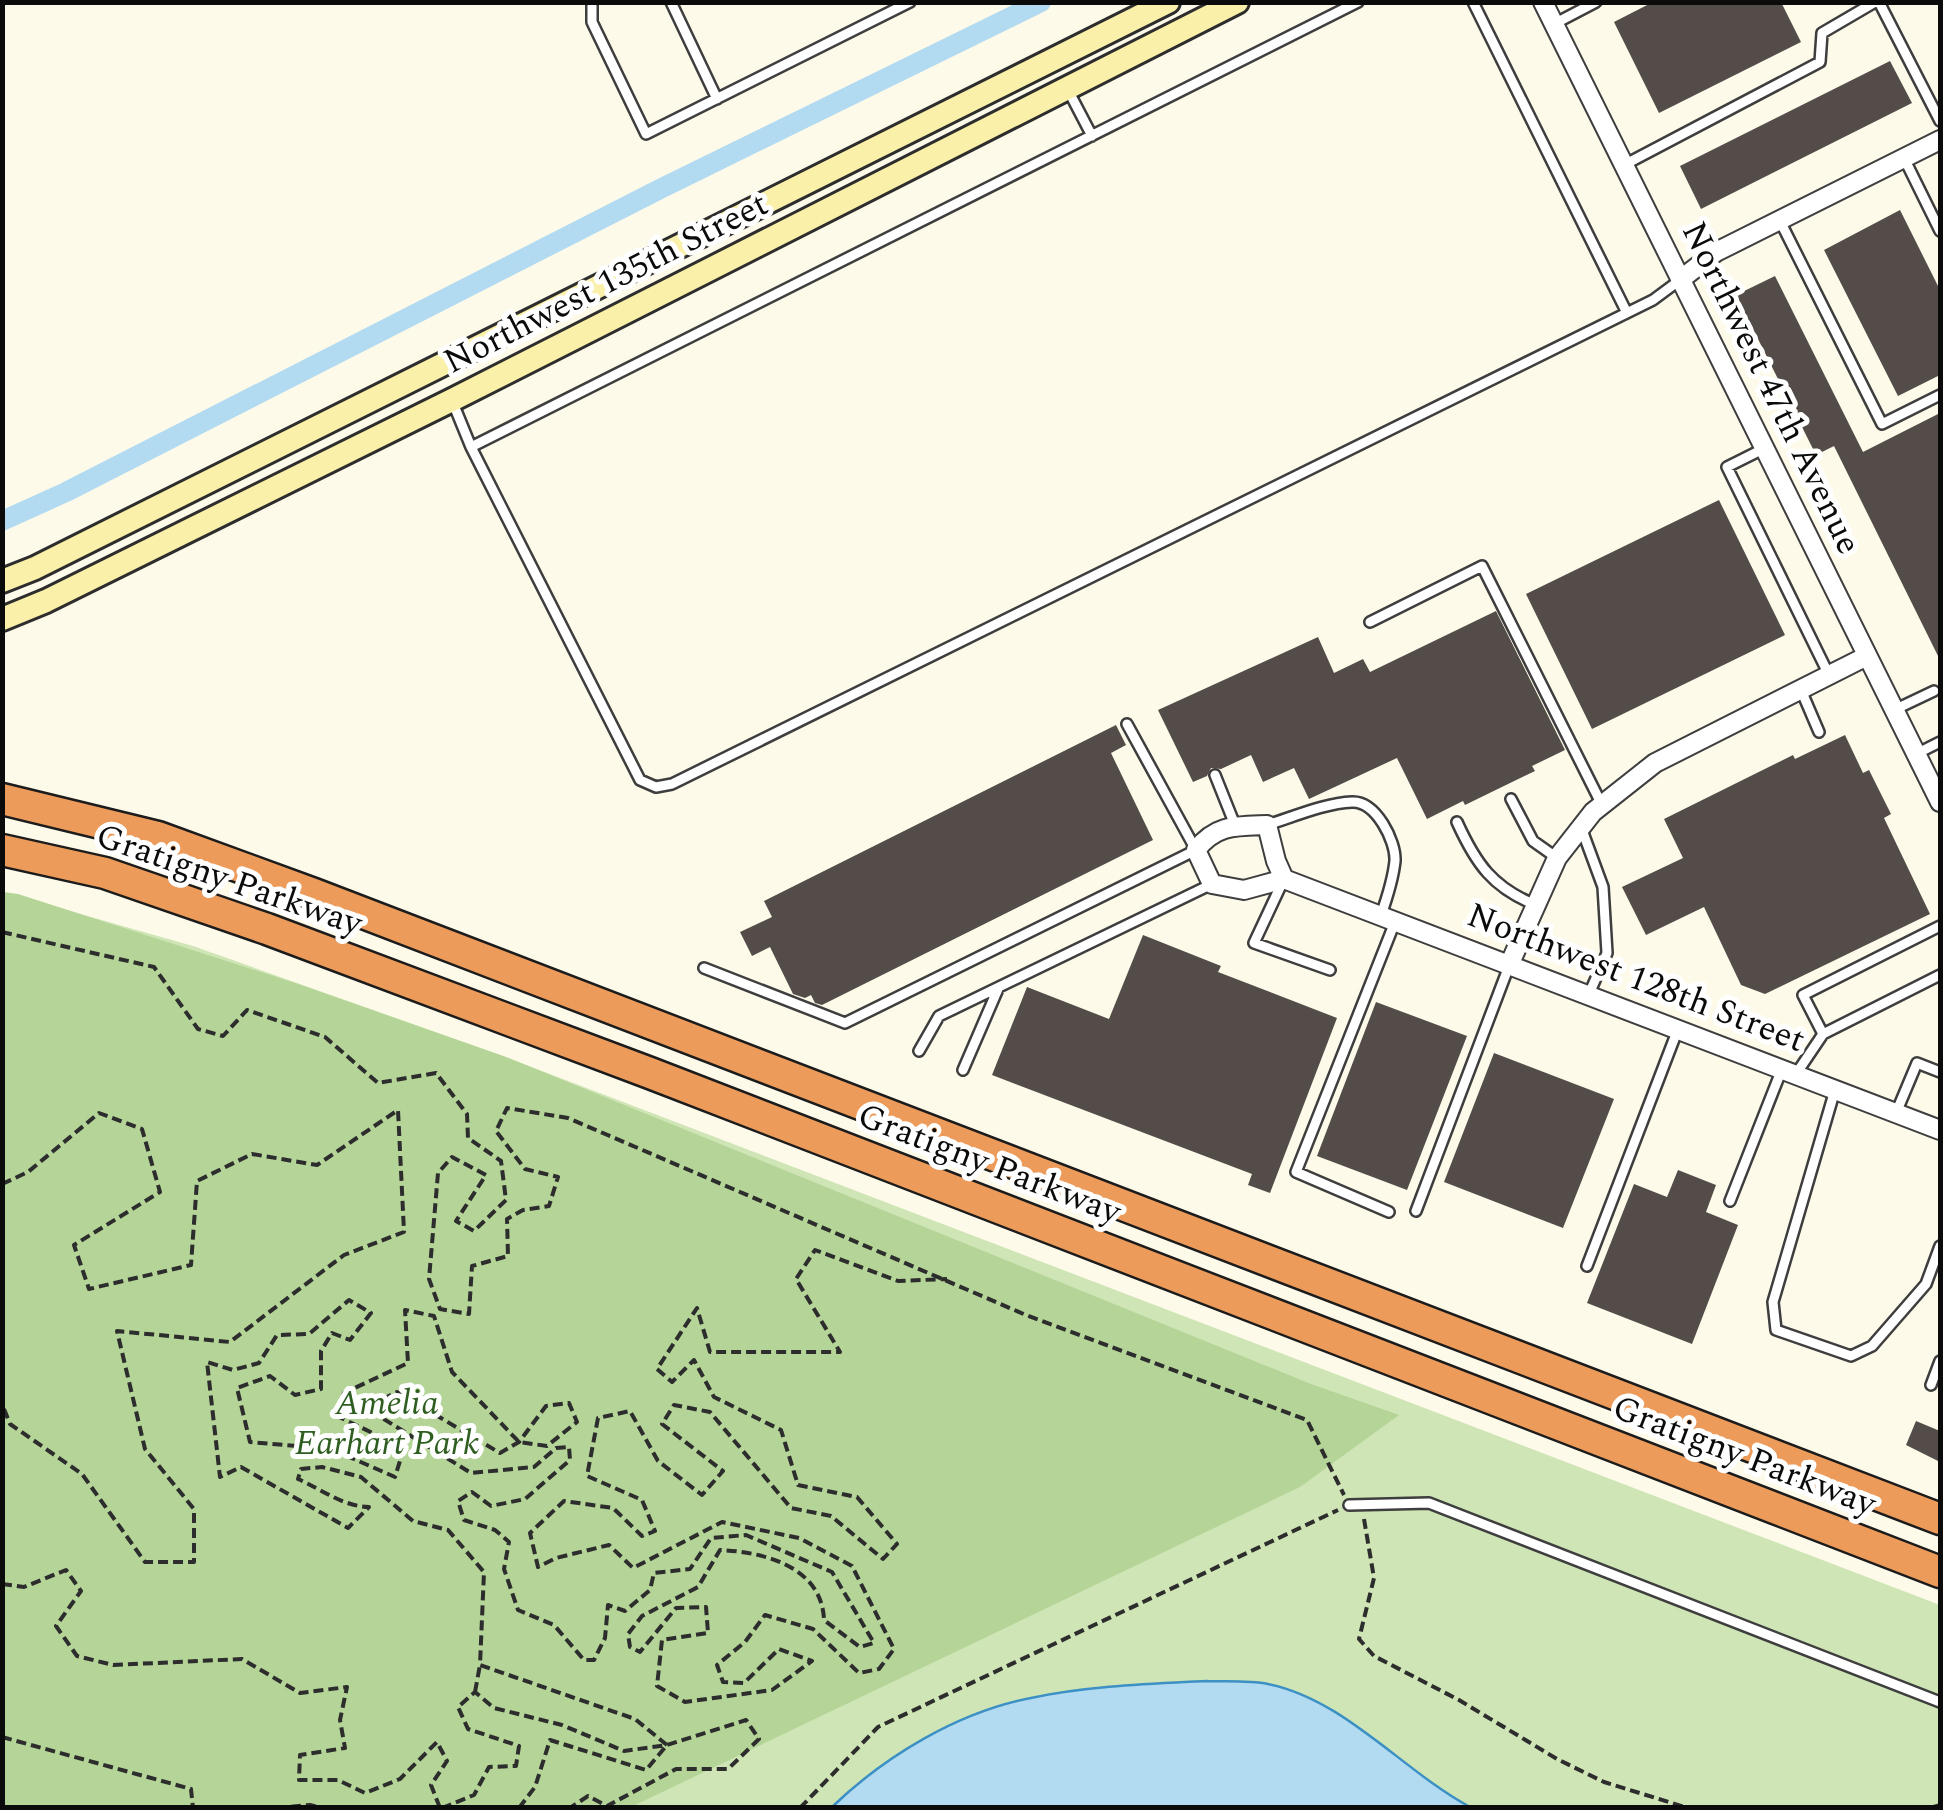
<svg xmlns="http://www.w3.org/2000/svg" width="1943" height="1810" font-family="Spectral,serif">
  <rect width="100%" height="100%" fill="#fefaea"/>
  <path fill="#cfe5b6" d="M3,892L193,946L503,1056L1940,1605V1807L3,1808Z"/>
  <path fill="#b4d597" d="M3,892L18,894L298,984L506,1057L1311,1384L1399,1415L1300,1487L631,1807H3Z"/>
  <path fill="#b2dbf2" stroke="#3d90c4" stroke-width="2.5" d="M1206,1681C1226,1682 1248,1680 1268,1684C1344,1699 1403,1771 1470,1807H832C885,1756 958,1712 1031,1698C1088,1686 1148,1684 1206,1681Z"/>
  <g fill="none" stroke-linecap="round" stroke-linejoin="round">
    <path stroke="#b2dbf2" stroke-width="20" d="M2,521L66,492L660,189L1041,2"/>
  </g>
  <path fill="#534c48" d="M1653,2H1781L1801,42L1659,113L1614,22Z
    M1890,61L1912,103L1701,209L1680,166Z
    M1900,210L1940,290V375L1898,396L1824,250Z
    M1775,276L1863,452L1940,413V660L1834,446L1816,455L1736,295Z
    M1719,500L1785,635L1592,729L1526,594Z
    M1496,611L1565,750L1532,766L1535,771L1465,805L1463,801L1427,819L1397,758L1309,799L1294,768L1263,782L1251,755L1221,769L1211,768L1207,776L1193,782L1158,710L1318,637L1334,673L1363,659L1370,672Z
    M1116,725L1126,745L1111,753L1153,840L822,1005L815,1003L811,995L805,998L793,994L770,947L752,956L740,932L772,917L764,901Z
    M1845,735L1863,773L1869,770L1891,814L1884,818L1930,914L1765,994L1741,985L1704,907L1646,935L1622,887L1683,858L1664,819L1793,755L1795,759Z
    M1143,935L1221,966L1218,972L1337,1018L1270,1193L1248,1185L1252,1174L992,1075L1027,987L1109,1019Z
    M1376,1002L1467,1036L1407,1190L1317,1156Z
    M1494,1053L1614,1099L1563,1228L1444,1182Z
    M1678,1170L1716,1185L1706,1212L1738,1225L1692,1344L1587,1303L1634,1184L1667,1197Z
    M1916,1421L1940,1431V1462L1906,1445Z"/>
  <g fill="none" stroke-linecap="round" stroke-linejoin="round">
    <g stroke="#3e3e3e" stroke-width="14">
      <path id="service" d="M592,2V22L646,134L910,2
        M671,2L717,99
        M1358,2L471,447L640,780L656,787L672,784L1653,300L1680,280
        M1473,2L1627,313
        M1879,2L1940,121
        M1554,24L1596,2
        M1068,90L1092,136
        M1904,158L1940,231
        M1624,165L1820,62L1822,33L1875,2
        M1780,221L1882,424L1940,395
        M453,403L471,447
        M1763,449L1727,467L1829,675
        M1370,622L1482,566L1602,805
        M1801,690L1819,732
        M1894,710L1934,691
        M1916,754L1940,742
        M1215,775L1235,825
        M1511,799L1533,841L1557,858
        M1457,822C1476,864 1493,888 1536,905
        M1267,825C1293,817 1325,803 1352,802C1376,801 1396,841 1395,861C1393,880 1387,898 1381,915
        M1582,830L1603,887L1607,953L1589,994
        M1283,881L1254,943L1330,970
        M1940,926L1803,995L1823,1034L1940,975
        M704,968L845,1023L1196,850L1127,724
        M919,1051L939,1016L1212,884
        M963,1070L998,989
        M1796,1074L1823,1034
        M1835,1090L1773,1302L1776,1330L1851,1356L1872,1346L1926,1284L1940,1246
        M1896,1113L1917,1063L1940,1072
        M1730,1201L1782,1069
        M1416,1211L1509,966
        M1389,1212L1296,1172L1395,922
        M1587,1266L1678,1029
        M1931,1385L1940,1361
        M1349,1505L1429,1503L1940,1702"/>
    </g>
    <g stroke="#3e3e3e" stroke-width="22">
      <path id="minor" d="M1543,2L1940,802
        M1680,280L1716,252L1940,140
        M1284,879L1276,861L1267,825C1237,826 1216,824 1196,850L1212,884L1244,890L1284,879L1940,1130
        M1510,963L1557,858L1593,812L1655,763L1867,656"/>
    </g>
    <g stroke="#2d2d2d" stroke-width="28">
      <path id="secondary" d="M2,581L35,568L1168,2
        M2,619L46,601L452,400L1237,2"/>
    </g>
    <g stroke="#1c1c1c" stroke-width="35">
      <path id="motorway" d="M2,799L158,837L314,894L1940,1519
        M2,850L105,873L267,929L650,1073L1940,1572"/>
    </g>
    <path stroke="#2d2d2d" stroke-width="4" stroke-dasharray="10 5" stroke-linecap="butt" d="M2,932L154,967L198,1029L223,1036L247,1010L325,1037L378,1083L436,1073L467,1114L468,1138L501,1161L506,1200L474,1231L456,1221L486,1175L452,1157L438,1173L429,1279L440,1309L469,1314L472,1266L508,1256L507,1219L523,1210L549,1206L558,1177L525,1169L496,1131L507,1108L568,1118L1026,1315L1307,1420L1344,1495
      M2,1184L28,1172L99,1113L142,1129L160,1192L74,1245L89,1289L191,1265L197,1181L252,1154L317,1165L398,1110L404,1232L344,1255L230,1342L117,1331L145,1449L194,1509V1562H145L82,1474L10,1424L2,1404
      M1364,1519L1374,1578L1359,1639L1374,1656L1459,1700L1557,1759L1604,1782L1688,1808
      M2,1584L24,1587L66,1570L81,1591L56,1626L77,1656L113,1665L242,1659L300,1693L347,1687L340,1720L345,1748L300,1755L299,1780H338L365,1793L400,1779L437,1742L447,1761L431,1785L440,1808
      M475,1692L480,1665
      M2,1737L191,1789L193,1808
      M667,1745L635,1719L480,1665L484,1572L448,1530L413,1521L361,1477L322,1467L301,1469L298,1479C323,1490 342,1506 369,1507L348,1528L241,1467L220,1477L207,1362L233,1370L259,1363L277,1335L309,1334L349,1300L371,1313L350,1340L332,1333L321,1351V1389L295,1395L270,1376L237,1388L250,1442L331,1449L395,1477L404,1448L337,1416L344,1393L408,1363L405,1310L434,1316L452,1372L519,1442L547,1446L577,1422L569,1403L546,1406L519,1442L500,1453L397,1392L383,1399L382,1418L471,1473L534,1467L556,1448L569,1447L570,1460L525,1499L491,1506L472,1492L458,1501L464,1520L495,1530L509,1542L504,1569L518,1610L554,1625L584,1660H594L605,1638L608,1605L625,1611L650,1590L654,1573L690,1569L711,1538L746,1535L832,1572L874,1643L860,1647L824,1620C822,1567 765,1552 720,1550L698,1587L642,1616L628,1634L630,1647L640,1652L676,1608L706,1607L708,1633L662,1640L657,1686L685,1702L772,1690L812,1661L779,1649L744,1683L723,1682L717,1665L745,1642L765,1615L813,1629L859,1673L879,1669L894,1649L852,1566L799,1538L722,1522L633,1568L609,1545L556,1558L538,1567L530,1533L564,1501L613,1508L642,1536L655,1531L642,1500L587,1476L598,1418L630,1411L658,1461L702,1495L723,1471L662,1424L674,1405L710,1412L791,1508L831,1516L883,1559L897,1544L857,1497L798,1485L781,1430L714,1397L694,1360L672,1382L657,1369L697,1308L710,1352H840L796,1279L815,1250L898,1281L947,1279
      M276,1808L310,1805L322,1808
      M442,1808L474,1795L489,1767L516,1766L519,1746L468,1729L458,1707L475,1692L494,1708L562,1725L624,1751L667,1745L746,1720L759,1739L728,1769H676L607,1806L588,1796L570,1808
      M519,1808L535,1787L550,1740L646,1770L667,1745
      M800,1808L878,1727L1338,1510
      M1930,1808L1940,1805"/>
    <use href="#service" stroke="#fff" stroke-width="9"/>
    <use href="#minor" stroke="#fff" stroke-width="18"/>
    <use href="#secondary" stroke="#faf0a9" stroke-width="22"/>
    <use href="#motorway" stroke="#ec9b5a" stroke-width="30"/>
  </g>
  <g text-anchor="middle" dominant-baseline="central" stroke-width="10" stroke-linejoin="round" paint-order="stroke">
    <g font-size="35" fill="#0b0b0b" stroke="#fff">
      <text transform="translate(606 283) rotate(-27)">Northwest 135th Street</text>
      <text transform="translate(1771 388) rotate(64)">Northwest 47th Avenue</text>
      <text transform="translate(229 880) rotate(19)">Gratigny Parkway</text>
      <text transform="translate(1636 978) rotate(21)">Northwest 128th Street</text>
      <text transform="translate(989 1164) rotate(21)">Gratigny Parkway</text>
      <text transform="translate(1744 1456) rotate(21)">Gratigny Parkway</text>
    </g>
    <g font-size="35" font-style="italic" fill="#2e5e20" stroke="#fff">
      <text x="387" y="1403">Amelia<tspan x="387" dy="40">Earhart Park</tspan></text>
    </g>
  </g>
  <rect width="1943" height="1810" fill="none" stroke="#0b0b0b" stroke-width="10"/>
</svg>
